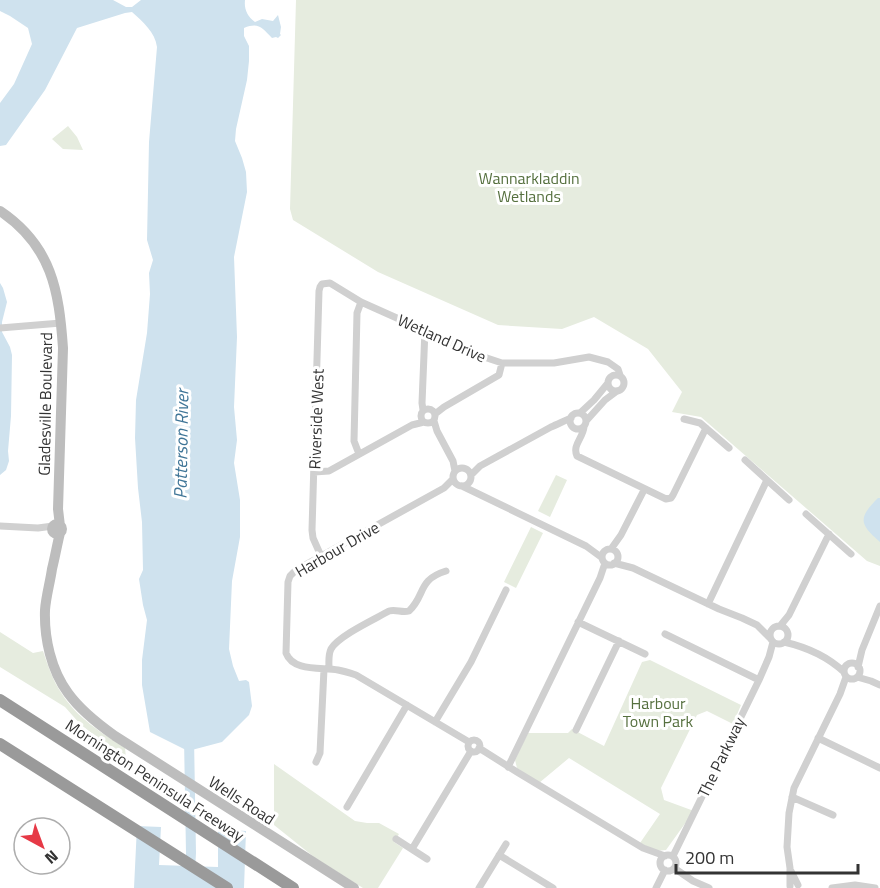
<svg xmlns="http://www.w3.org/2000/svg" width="880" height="888" font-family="'Titillium Web',sans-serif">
  <rect width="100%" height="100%" fill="#fff"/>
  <path fill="#e6ecdf" d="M296,0H880V566L867,561L701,417L672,412L682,392L648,349L594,317L562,329L498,325L378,272L293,220L290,209Z
    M68,126L77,137L83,150L63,149L52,139Z
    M556,475L567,480L550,517L538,511Z
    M531,527L543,533L516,588L504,582Z
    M0,632L33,653L43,651C48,666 53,681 62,694C77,718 102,733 125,748L127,768L124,766L120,755L80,724L65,707L0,667Z
    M650,660L741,705L733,724L707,711L697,715L661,788L664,800L694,811L666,850L656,851L640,843L660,814L569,758L539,783L517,768L515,760L528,733H568L572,729L604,746L642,662Z
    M274,764L355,821L367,823H379L399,834L394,842L403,848L378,888H363L314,857L274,825Z"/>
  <path fill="#cfe2ee" d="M0,0H113L126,7H132L141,0H245C244,9 247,16 255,22L262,19L273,21L278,15L281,27L280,34L281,35L278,38L276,37L272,38C262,28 259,22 244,28V36L249,46V61L247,80L236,129L235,141L242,158L246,172L247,192L234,257L237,337L234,407L237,440L234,463L240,500V537L232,581L229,649L233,666L239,681L246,680L249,682L252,706L249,715L222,742L188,751L150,732L142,685V660L147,620L143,605L139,579L143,570L142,522L138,488L135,438L136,400L147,333L150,294L149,273L153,260L147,240L149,142L157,47C155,32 143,22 132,12L125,13L77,28L45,90L6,145L0,146V103L14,84L32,44L28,28L10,16L0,11Z
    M0,283L3,288L7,302L2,322V332L10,347L12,355L11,416L8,451L9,461L6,470L0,475Z
    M878,498H880V542C859,524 858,518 878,498Z
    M137,826L161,827L159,865L218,867V829L246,831L244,888H134Z"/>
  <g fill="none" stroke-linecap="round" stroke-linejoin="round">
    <path stroke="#cfe2ee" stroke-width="10" d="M189,738L191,853L189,888"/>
    <path stroke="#d0d0d0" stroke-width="7" d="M0,328L61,323
      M608 383a8 8 0 1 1 16 0a8 8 0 1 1-16 0Z
      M421 416a7 7 0 1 1 14 0a7 7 0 1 1-14 0Z
      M423,410L422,403L425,330
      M570 421a8 8 0 1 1 16 0a8 8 0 1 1-16 0Z
      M580,413L594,400L608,383
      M435,414L444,407L499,375L502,363
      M684,419L700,423L729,448
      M587,420L605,400L617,391
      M434,421L437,431L453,461L455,471
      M584,427C583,438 572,445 577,456L666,499L671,498L673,495L706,428
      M359,454L354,441L357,313L361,302
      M745,460L789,500
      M453 477a9 9 0 1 1 18 0a9 9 0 1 1-18 0Z
      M314,472L329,471L412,425L424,422
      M471,475L480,466L551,427C558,424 564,421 571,418
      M453,479L444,488L296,570L290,576L288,582L286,653C293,672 322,667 338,670C344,671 350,673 356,675L469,742
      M462,486L586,546L601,557
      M806,514L851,554
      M0,526L38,528L53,526
      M602 557a8 8 0 1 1 16 0a8 8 0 1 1-16 0Z
      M611,549L621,535L644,490
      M321,556L313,538L312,530L319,291L320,287L322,284L330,283L361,302L484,357L502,363H554L589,357L608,362L618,369L620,375
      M614,563L633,568L719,609L742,618L757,625L770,638
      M708,604L767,480
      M578,622L645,654
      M780,626L789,615L829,534
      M770 635a9 9 0 1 1 18 0a9 9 0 1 1-18 0Z
      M665,634L759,680
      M784,642C806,647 828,657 844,672
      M844 671a8 8 0 1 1 16 0a8 8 0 1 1-16 0Z
      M858,667L862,650L880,606
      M329,669C329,662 328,655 331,649C338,636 375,619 389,611C396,609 402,613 409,611C426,595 417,580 446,571
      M857,677L871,681L880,685
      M435,722L471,662L506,590
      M576,730L619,641
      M818,738L880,768
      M468 746a6 6 0 1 1 12 0a6 6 0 1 1-12 0Z
      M479,748L517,772L643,848L665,856
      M316,762L320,753L324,669
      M508,767L600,578L605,563
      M792,797L833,815
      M347,807L407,705
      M396,839L427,859
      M412,849L471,751
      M499,855L553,888
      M660 863a8 8 0 1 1 16 0a8 8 0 1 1-16 0Z
      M673,856L759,680L769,657L773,642
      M674,868L693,881L709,888
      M791,871L798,885
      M790,886V868L787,847L789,813L794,788L840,694L846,677
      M479,888L506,844
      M656,888L665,870
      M832,888L855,885L875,888"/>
    <path stroke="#bdbdbd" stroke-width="10" d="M0,211C52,246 59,291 63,348L58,509L60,526
      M52 529a5 5 0 1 1 10 0a5 5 0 1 1-10 0Z
      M60,533C57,545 55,557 52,569C50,583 46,596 45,610C44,638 51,670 68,693C81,711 98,724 115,736L354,888"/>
    <path stroke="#9a9a9a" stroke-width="12" d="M0,700L293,888
      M0,744L227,888"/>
  </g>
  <g text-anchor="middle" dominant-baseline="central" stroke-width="6" stroke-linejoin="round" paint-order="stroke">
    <g font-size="16" fill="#56703f" stroke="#fff">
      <text x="529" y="178">Wannarkladdin<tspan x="529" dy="18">Wetlands</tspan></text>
      <text x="658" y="703">Harbour<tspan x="658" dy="18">Town Park</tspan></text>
    </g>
    <g font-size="16" fill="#333" stroke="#fff">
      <text transform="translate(442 338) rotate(24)">Wetland Drive</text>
      <text transform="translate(45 404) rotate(-89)">Gladesville Boulevard</text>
      <text transform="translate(316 419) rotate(-88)">Riverside West</text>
      <text transform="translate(337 549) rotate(-30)">Harbour Drive</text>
      <text transform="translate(721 757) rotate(-64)">The Parkway</text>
      <text transform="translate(155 780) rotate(33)">Mornington Peninsula Freeway</text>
      <text transform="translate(242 800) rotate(33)">Wells Road</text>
    </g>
    <g font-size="18" font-style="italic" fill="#3f7597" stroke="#fff">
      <text transform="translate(181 444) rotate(-89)">Patterson River</text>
    </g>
  </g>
  <g transform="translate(42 846) rotate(139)"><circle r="28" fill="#ffffff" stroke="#adadad" stroke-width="1.5"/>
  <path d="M0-4.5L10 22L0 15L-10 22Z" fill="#e63946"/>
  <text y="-9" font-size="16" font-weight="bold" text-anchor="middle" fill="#333333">N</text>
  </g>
  <path d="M676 864v9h182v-9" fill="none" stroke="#333333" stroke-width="3"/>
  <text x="685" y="864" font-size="18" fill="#333333" stroke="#ffffff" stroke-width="4.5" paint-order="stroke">200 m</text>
</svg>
